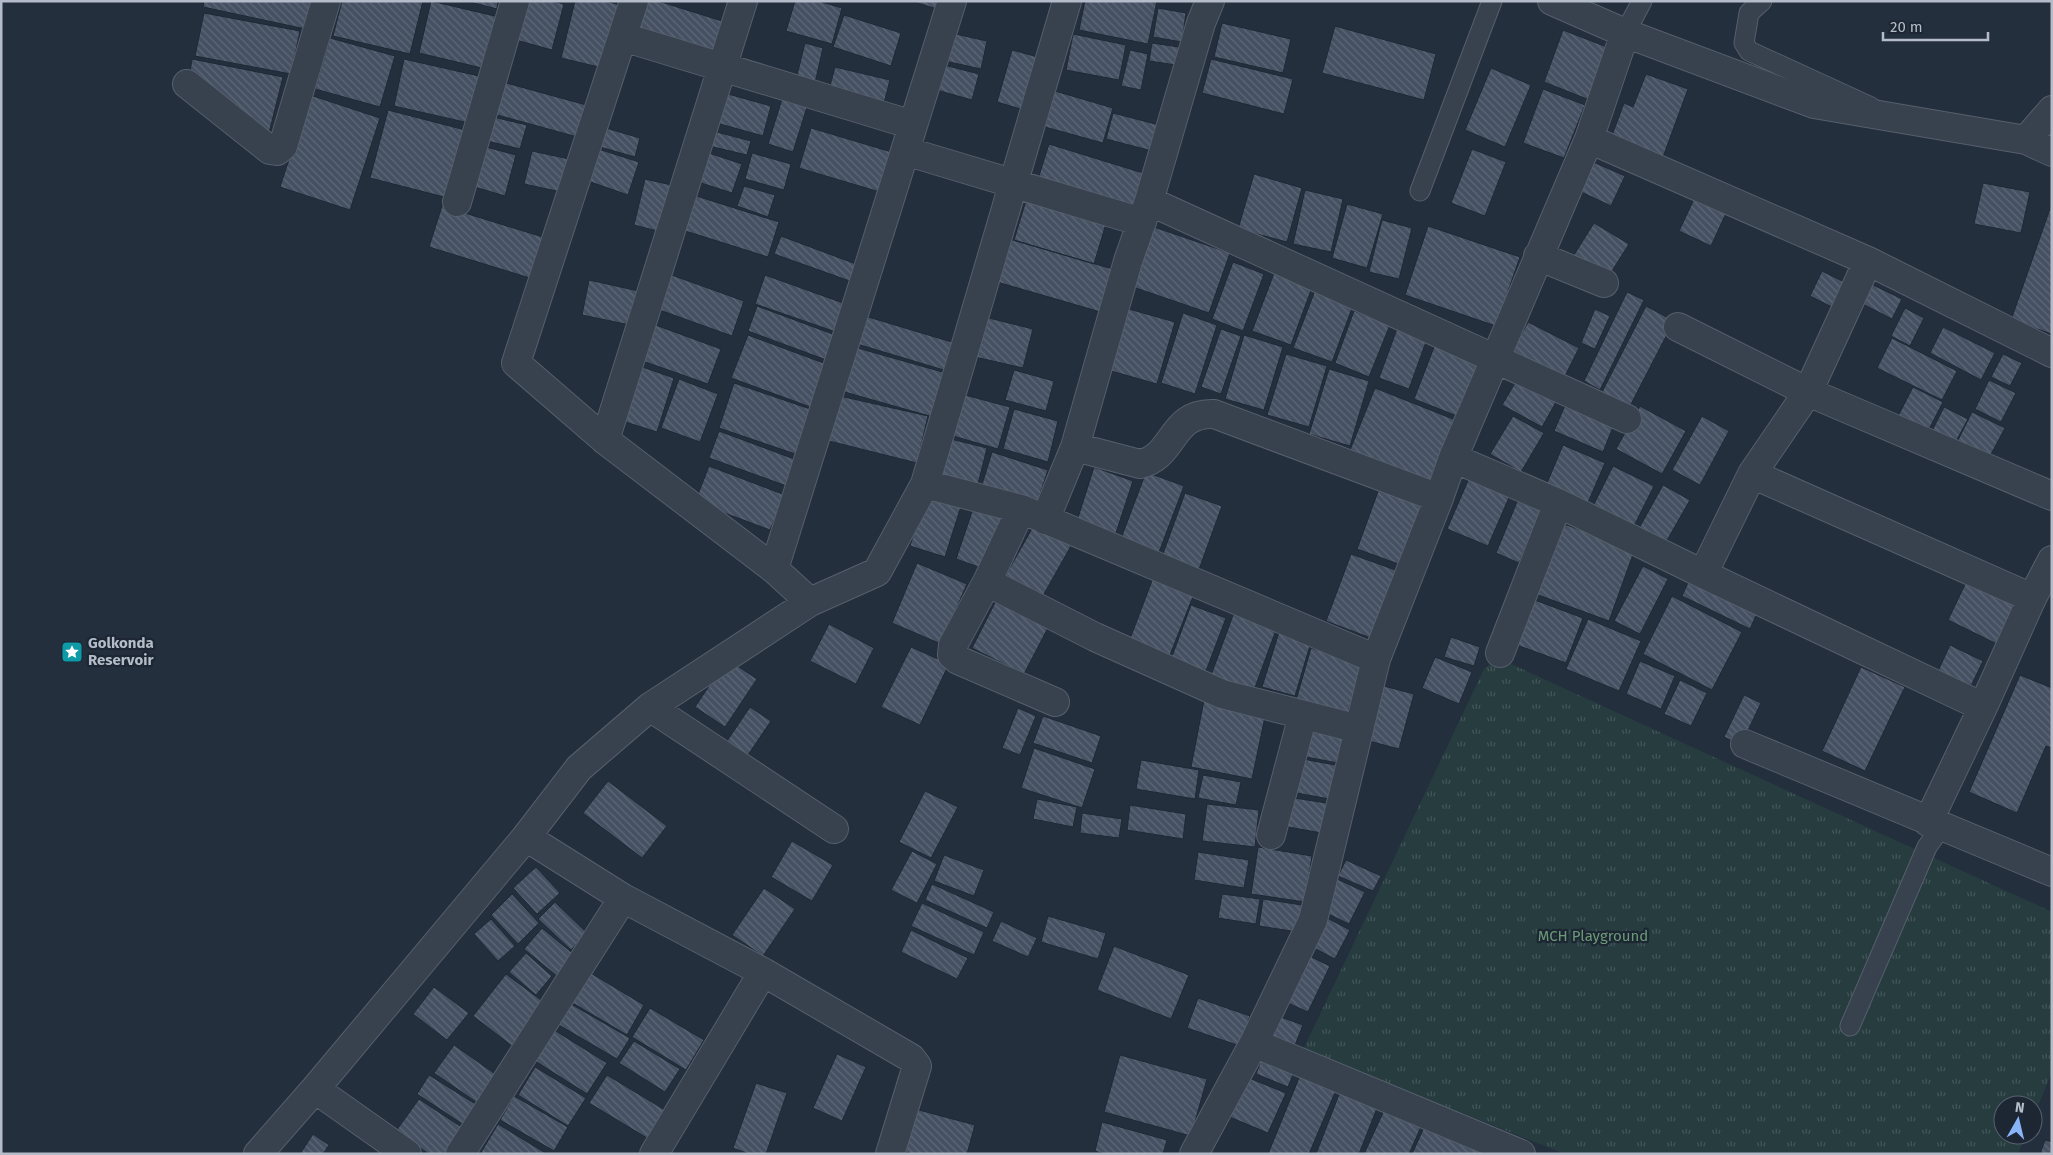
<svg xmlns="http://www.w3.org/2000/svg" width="2053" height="1155" font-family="'Fira Sans',sans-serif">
  <defs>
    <pattern id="grass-tufts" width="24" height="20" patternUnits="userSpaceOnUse" patternTransform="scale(1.25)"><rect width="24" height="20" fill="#263c3f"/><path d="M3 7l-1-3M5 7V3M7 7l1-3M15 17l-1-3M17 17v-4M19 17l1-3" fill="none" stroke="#435659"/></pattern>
    <pattern id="building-back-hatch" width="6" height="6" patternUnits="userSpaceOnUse" patternTransform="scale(1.25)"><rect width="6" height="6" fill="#455162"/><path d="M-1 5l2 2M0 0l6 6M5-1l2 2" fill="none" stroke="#5d6877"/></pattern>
  </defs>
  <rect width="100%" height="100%" fill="#242f3e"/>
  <path fill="url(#grass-tufts)" d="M1498,658L2052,912V1072L2033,1118V1105H2003V1135H2026L2018,1154H1565L1303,1050L1484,669Z"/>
  <path fill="url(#building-back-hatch)" stroke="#1f2835" d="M204,1H316L310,30L203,7Z
    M342,1H423L410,54L333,36Z
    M431,1L499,17L486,69L419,53Z
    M466,1H498L497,9Z
    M526,1H552L564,4L552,50L516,40Z
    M575,1H606L623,6L607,69L561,58Z
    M637,1H658L722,21L710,60L627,35Z
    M795,1H818L842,8L832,44L786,31Z
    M911,1H939L937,9Z
    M1085,1H1157L1148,44L1079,30Z
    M1158,8L1186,13L1182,42L1153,37Z
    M204,13L300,31L291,74L195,56Z
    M844,15L901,33L891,66L833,47Z
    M1222,23L1291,39L1283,73L1214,57Z
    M1335,26L1436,54L1424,100L1322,73Z
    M1563,30L1612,49L1592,101L1544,82Z
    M951,33L987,41L981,69L945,61Z
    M1073,34L1126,45L1119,80L1066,70Z
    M330,38L395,56L380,107L315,89Z
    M805,43L823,48L815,83L796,79Z
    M1152,43L1179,47L1176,65L1149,61Z
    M1012,50L1038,57L1024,110L997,102Z
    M1130,50L1148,54L1141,90L1121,86Z
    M192,59L283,77L267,141L189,79Z
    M404,59L479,76L469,123L394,106Z
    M1211,59L1293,79L1284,114L1202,93Z
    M940,64L979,74L972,100L933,89Z
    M835,67L890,80L882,111L827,97Z
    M1491,68L1531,85L1505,147L1465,130Z
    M1646,74L1688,89L1663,157L1611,138L1624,103L1633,107Z
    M499,81L590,106L581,138L490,113Z
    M1543,89L1585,105L1564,158L1523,143Z
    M1055,91L1113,108L1103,143L1045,127Z
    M721,92L771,106L763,136L713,122Z
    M310,95L380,118L350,210L280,187Z
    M782,99L807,107L793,152L768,144Z
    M388,110L469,131L452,199L370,178Z
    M1113,113L1163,126L1156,152L1106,139Z
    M489,116L527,125L520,149L483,140Z
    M599,126L640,138L635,157L593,145Z
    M811,128L895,153L883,193L799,168Z
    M713,131L751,141L747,155L709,146Z
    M1049,144L1143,173L1130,215L1036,185Z
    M479,145L516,155L505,196L468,185Z
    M592,147L639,162L628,195L582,179Z
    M1472,149L1506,162L1485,216L1451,203Z
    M532,151L569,159L561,192L524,184Z
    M709,153L742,164L732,193L698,182Z
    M752,153L791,164L784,190L745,179Z
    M1593,162L1625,176L1611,206L1579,191Z
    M1254,174L1302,188L1287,242L1238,229Z
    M645,179L676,186L665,233L634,225Z
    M1983,183L2030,192L2021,233L1974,224Z
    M744,186L775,195L768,217L737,206Z
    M1305,190L1343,199L1331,252L1293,244Z
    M690,194L779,222L768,257L679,229Z
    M1028,194L1108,217L1094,264L1014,240Z
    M1696,195L1728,209L1711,246L1679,231Z
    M2052,203V334L2011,320Z
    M1347,204L1383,214L1367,268L1332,258Z
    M442,206L546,238L533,279L429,247Z
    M1382,220L1412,228L1399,279L1369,272Z
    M1594,223L1629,244L1607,279L1572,258Z
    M1151,226L1230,253L1209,313L1130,286Z
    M1428,226L1520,257L1496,326L1405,295Z
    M781,236L864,267L858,284L774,254Z
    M1009,239L1116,270L1104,313L997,282Z
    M1233,262L1264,274L1243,331L1212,319Z
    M1276,268L1314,282L1291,345L1252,331Z
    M1822,271L1854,287L1842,312L1810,296Z
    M666,273L744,301L732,336L654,308Z
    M765,275L846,304L836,332L755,304Z
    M589,280L643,292L635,326L582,315Z
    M1867,282L1902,299L1892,319L1857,301Z
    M1316,288L1354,303L1332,362L1293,348Z
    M1627,292L1644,300L1600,390L1584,381Z
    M757,306L838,336L829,361L748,331Z
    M1646,306L1674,321L1629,408L1601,394Z
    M1122,307L1175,322L1157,384L1104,369Z
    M1905,308L1924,318L1910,346L1891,336Z
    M1595,309L1610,316L1595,349L1581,343Z
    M1354,311L1390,325L1369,377L1335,363Z
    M1183,313L1217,325L1195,394L1161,383Z
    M865,316L955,343L947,371L857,344Z
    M985,317L1033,329L1023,368L975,357Z
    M1528,322L1579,348L1562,382L1510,356Z
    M650,323L721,349L708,384L637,359Z
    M1943,327L1995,353L1981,380L1930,353Z
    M1221,329L1241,336L1221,394L1201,387Z
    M1397,329L1427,339L1409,389L1379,378Z
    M748,335L829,365L813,408L731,378Z
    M1244,335L1283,347L1264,410L1225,399Z
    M1892,338L1957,371L1942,400L1877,368Z
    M1436,342L1480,359L1457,416L1414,399Z
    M854,347L946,373L933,417L841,391Z
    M1286,354L1327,366L1309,427L1267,415Z
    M2003,354L2022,363L2010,386L1991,377Z
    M634,364L674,378L657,432L616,419Z
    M1329,369L1369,381L1350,446L1309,434Z
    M1014,370L1054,381L1046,411L1005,400Z
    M1521,373L1560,395L1542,427L1502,405Z
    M679,379L718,394L700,442L661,428Z
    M1989,380L2016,393L2001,422L1975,409Z
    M734,383L819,412L804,457L719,428Z
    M1913,387L1943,402L1925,437L1895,422Z
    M1375,388L1458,421L1431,488L1348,455Z
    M965,395L1010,407L998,449L953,436Z
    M840,396L928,416L917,463L829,441Z
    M1567,401L1615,422L1603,452L1554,431Z
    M1640,406L1686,431L1662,474L1616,449Z
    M1944,407L1968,419L1953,447L1930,435Z
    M1014,409L1058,421L1048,462L1003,449Z
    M1972,412L2005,428L1988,460L1956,444Z
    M1513,416L1544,433L1521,472L1490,454Z
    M1702,416L1729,431L1700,485L1672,470Z
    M719,431L805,463L795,489L709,458Z
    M951,439L987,448L977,488L941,479Z
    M1563,445L1605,463L1586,507L1544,490Z
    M992,452L1048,470L1035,509L980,491Z
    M709,466L785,495L770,530L695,502Z
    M1613,466L1654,486L1632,530L1591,510Z
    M1094,467L1133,481L1114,539L1075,527Z
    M1146,472L1184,486L1158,555L1120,541Z
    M1470,476L1511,493L1488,546L1447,529Z
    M1663,485L1690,500L1665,544L1638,530Z
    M1380,486L1426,502L1404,566L1357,549Z
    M927,490L963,500L945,557L910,546Z
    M1185,493L1222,506L1197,575L1160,562Z
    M1519,497L1543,506L1519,563L1496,553Z
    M976,500L1010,511L990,571L956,559Z
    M1558,522L1635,549L1609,621L1533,593Z
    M1034,525L1071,546L1040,601L1003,580Z
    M1351,554L1401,572L1376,640L1326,621Z
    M917,563L967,584L941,644L892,623Z
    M1643,566L1668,579L1640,634L1614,621Z
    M1971,572L2023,598L1999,645L1948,620Z
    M1691,576L1759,609L1750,629L1682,596Z
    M1153,578L1194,594L1168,660L1128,644Z
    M999,595L1051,622L1024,674L972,648Z
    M1672,596L1742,632L1712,690L1643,654Z
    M1532,599L1583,618L1566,663L1514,644Z
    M1191,605L1226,618L1206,671L1171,659Z
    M1236,607L1279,622L1253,693L1210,678Z
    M1588,619L1641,641L1619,691L1566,669Z
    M829,624L874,648L856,684L810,661Z
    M1279,632L1311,642L1295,696L1262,687Z
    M1451,637L1480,647L1474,666L1444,657Z
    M1950,645L1983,661L1971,686L1938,671Z
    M911,647L949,664L920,725L881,707Z
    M1311,648L1363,663L1345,722L1294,707Z
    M1435,657L1472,672L1459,704L1422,688Z
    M727,659L757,679L725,727L695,707Z
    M1640,661L1675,676L1661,709L1626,694Z
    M1861,667L1905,687L1865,771L1822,751Z
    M2020,675L2052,688V748L2046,746L2017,813L1969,792Z
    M1680,680L1707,693L1691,726L1664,714Z
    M1380,685L1414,694L1399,749L1365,740Z
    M1744,695L1761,703L1741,745L1724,737Z
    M1204,700L1266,712L1252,779L1191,767Z
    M750,707L771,721L748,755L727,741Z
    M1018,708L1036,716L1020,755L1002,748Z
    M1043,716L1101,736L1092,763L1033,743Z
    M1307,727L1344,734L1338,763L1301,756Z
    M1034,748L1095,769L1082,808L1021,788Z
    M1297,758L1341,766L1335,800L1291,792Z
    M1141,760L1199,770L1195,799L1136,789Z
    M1203,775L1241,782L1236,805L1198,798Z
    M608,781L667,826L642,858L583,813Z
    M925,791L958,807L931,858L899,842Z
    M1288,797L1333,804L1327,834L1283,826Z
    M1037,799L1077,807L1073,827L1033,819Z
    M1207,804L1259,810L1255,847L1202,841Z
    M1130,805L1186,814L1183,839L1127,830Z
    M1082,813L1122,819L1119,838L1080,833Z
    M792,841L833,865L812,901L771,877Z
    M1258,847L1312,856L1305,902L1251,894Z
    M912,851L937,864L917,903L891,890Z
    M1198,852L1249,860L1244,888L1194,880Z
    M944,855L984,870L974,896L934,881Z
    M1346,860L1381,876L1373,891L1338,876Z
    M536,867L560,893L537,914L513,888Z
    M1337,879L1365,892L1349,924L1322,911Z
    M932,884L994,912L987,928L925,900Z
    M764,888L795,909L763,956L732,935Z
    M512,894L539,923L518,944L491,915Z
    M1222,894L1260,899L1256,924L1218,918Z
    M1263,899L1302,905L1298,932L1259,926Z
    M555,902L587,933L571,950L538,919Z
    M922,903L984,932L974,955L911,926Z
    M1048,916L1106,933L1098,959L1041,942Z
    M1327,918L1350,930L1335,959L1312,947Z
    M491,919L515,946L498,961L474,934Z
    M1001,921L1037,938L1028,957L992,941Z
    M542,928L576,956L558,977L524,949Z
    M911,930L968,958L957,979L901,952Z
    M1114,946L1189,975L1171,1019L1097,990Z
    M526,953L552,976L536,995L509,972Z
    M1303,953L1330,966L1308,1012L1281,1000Z
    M584,969L644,1005L627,1035L566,999Z
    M506,974L545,1003L512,1046L473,1016Z
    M434,987L469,1013L447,1040L413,1014Z
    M1198,998L1250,1016L1240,1046L1187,1028Z
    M564,1000L630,1038L617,1059L552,1021Z
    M650,1008L704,1040L686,1070L632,1037Z
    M1275,1015L1303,1025L1292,1053L1265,1043Z
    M551,1028L607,1063L587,1094L532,1059Z
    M634,1041L680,1069L665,1092L619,1063Z
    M454,1045L501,1078L482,1106L434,1073Z
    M1264,1052L1297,1065L1288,1087L1256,1074Z
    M837,1054L866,1067L842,1121L813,1108Z
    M1120,1055L1207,1079L1191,1136L1104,1112Z
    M535,1067L586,1098L568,1126L518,1095Z
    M1303,1068L1339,1083L1309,1154H1268Z
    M429,1075L477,1105L464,1125L417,1094Z
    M607,1075L665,1110L647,1138L589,1103Z
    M1244,1076L1286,1093L1268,1133L1227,1116Z
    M756,1083L787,1093L766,1154H749L733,1148Z
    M1343,1084L1381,1098L1359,1154H1316Z
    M514,1096L568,1127L554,1151L500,1120Z
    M419,1099L463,1128L446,1154H429L396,1131Z
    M1387,1104L1424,1120L1409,1154H1364Z
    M915,1109L975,1125L967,1154H912L903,1151Z
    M1102,1122L1167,1140L1163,1154H1104L1095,1151Z
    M1426,1123L1483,1149L1481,1154H1412Z
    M498,1124L547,1154H480Z
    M313,1134L329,1145L323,1154H300Z
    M2045,1140L2052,1142V1154H2040Z"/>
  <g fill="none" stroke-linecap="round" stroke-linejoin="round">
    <g stroke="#565f6c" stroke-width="21">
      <path id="lane" d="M1762,1L1749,13L1744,43L1749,51L1871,107
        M1625,33L1642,1
        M1420,191L1492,1
        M1850,1026L1927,847L1941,827"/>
    </g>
    <g stroke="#565f6c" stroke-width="30">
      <path id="street" d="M634,1L516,363L605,440L774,569L810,602
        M1552,1L1625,33L1814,104L2026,140L2052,152
        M623,37L913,125
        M187,84L270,150L277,151L283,146L326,1
        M1589,139L1868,261L2052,353
        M2026,140L2052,110
        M905,151L1142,222
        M1149,201L1627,419
        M457,202L515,1
        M1538,256L1604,283
        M1678,327L1808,392L2052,496
        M605,440L743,1
        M1075,447L1140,464C1175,457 1170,412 1214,414L1439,498
        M1453,458L1558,503L1703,574L1983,707
        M1752,474L2032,598
        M925,484L1021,509L1376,659
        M1021,509L987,582L953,645L952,655L958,660L1055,702
        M1045,520L1075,447L1128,261L1149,201L1201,23L1210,1
        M774,569L952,1
        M1703,574L1752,474L1808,392L1868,261
        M987,582L1095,637L1222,694L1359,729
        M1500,653L1558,503
        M650,707L834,829
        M1745,744L2052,872
        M1928,822L1983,707L2032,598L2052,560
        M1271,835L1303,715
        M526,837L623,898L763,972L654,1154
        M763,972L911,1058L917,1066L890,1154
        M1254,1043L1521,1154
        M315,1089L407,1154
        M258,1154L315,1089L526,837L579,768L650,707L810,602L877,572L925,484L1067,1
        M460,1154L623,898
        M1194,1154L1254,1043L1313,920L1376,659L1439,498L1453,458L1589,139L1625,33"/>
    </g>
    <use href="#lane" stroke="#38414e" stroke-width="19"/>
    <use href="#street" stroke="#38414e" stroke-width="28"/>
  </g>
  <defs>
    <g id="sight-square" transform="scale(1.125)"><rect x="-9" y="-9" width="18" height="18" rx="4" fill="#0f9aa8" stroke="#1d2633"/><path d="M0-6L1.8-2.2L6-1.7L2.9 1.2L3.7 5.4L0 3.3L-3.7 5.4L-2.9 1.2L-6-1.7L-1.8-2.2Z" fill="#fff"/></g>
  </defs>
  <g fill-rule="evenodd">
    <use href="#sight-square" x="72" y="652"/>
  </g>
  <g text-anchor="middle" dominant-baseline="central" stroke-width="4.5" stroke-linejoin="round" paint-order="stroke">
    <g font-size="15" font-weight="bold" fill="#b4bcc9" stroke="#1d2633" text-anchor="start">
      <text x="88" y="643">Golkonda<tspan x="88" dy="17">Reservoir</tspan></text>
    </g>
    <g font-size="15" fill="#6b9a76" stroke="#1d2633">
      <text x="1593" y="936">MCH Playground</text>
    </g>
  </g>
  <rect width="2053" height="1155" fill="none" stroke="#b4bcc9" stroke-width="5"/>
  <g transform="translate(2018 1120) rotate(8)"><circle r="24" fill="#1d2633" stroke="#59626f"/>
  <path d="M0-4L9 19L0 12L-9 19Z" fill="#8ab4f8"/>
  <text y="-8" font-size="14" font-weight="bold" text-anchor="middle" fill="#b4bcc9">N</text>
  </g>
  <path d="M1883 32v8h105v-8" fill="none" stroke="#b4bcc9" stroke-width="2.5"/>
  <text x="1890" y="32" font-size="15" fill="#b4bcc9" stroke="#1d2633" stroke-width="4" paint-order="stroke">20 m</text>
</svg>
